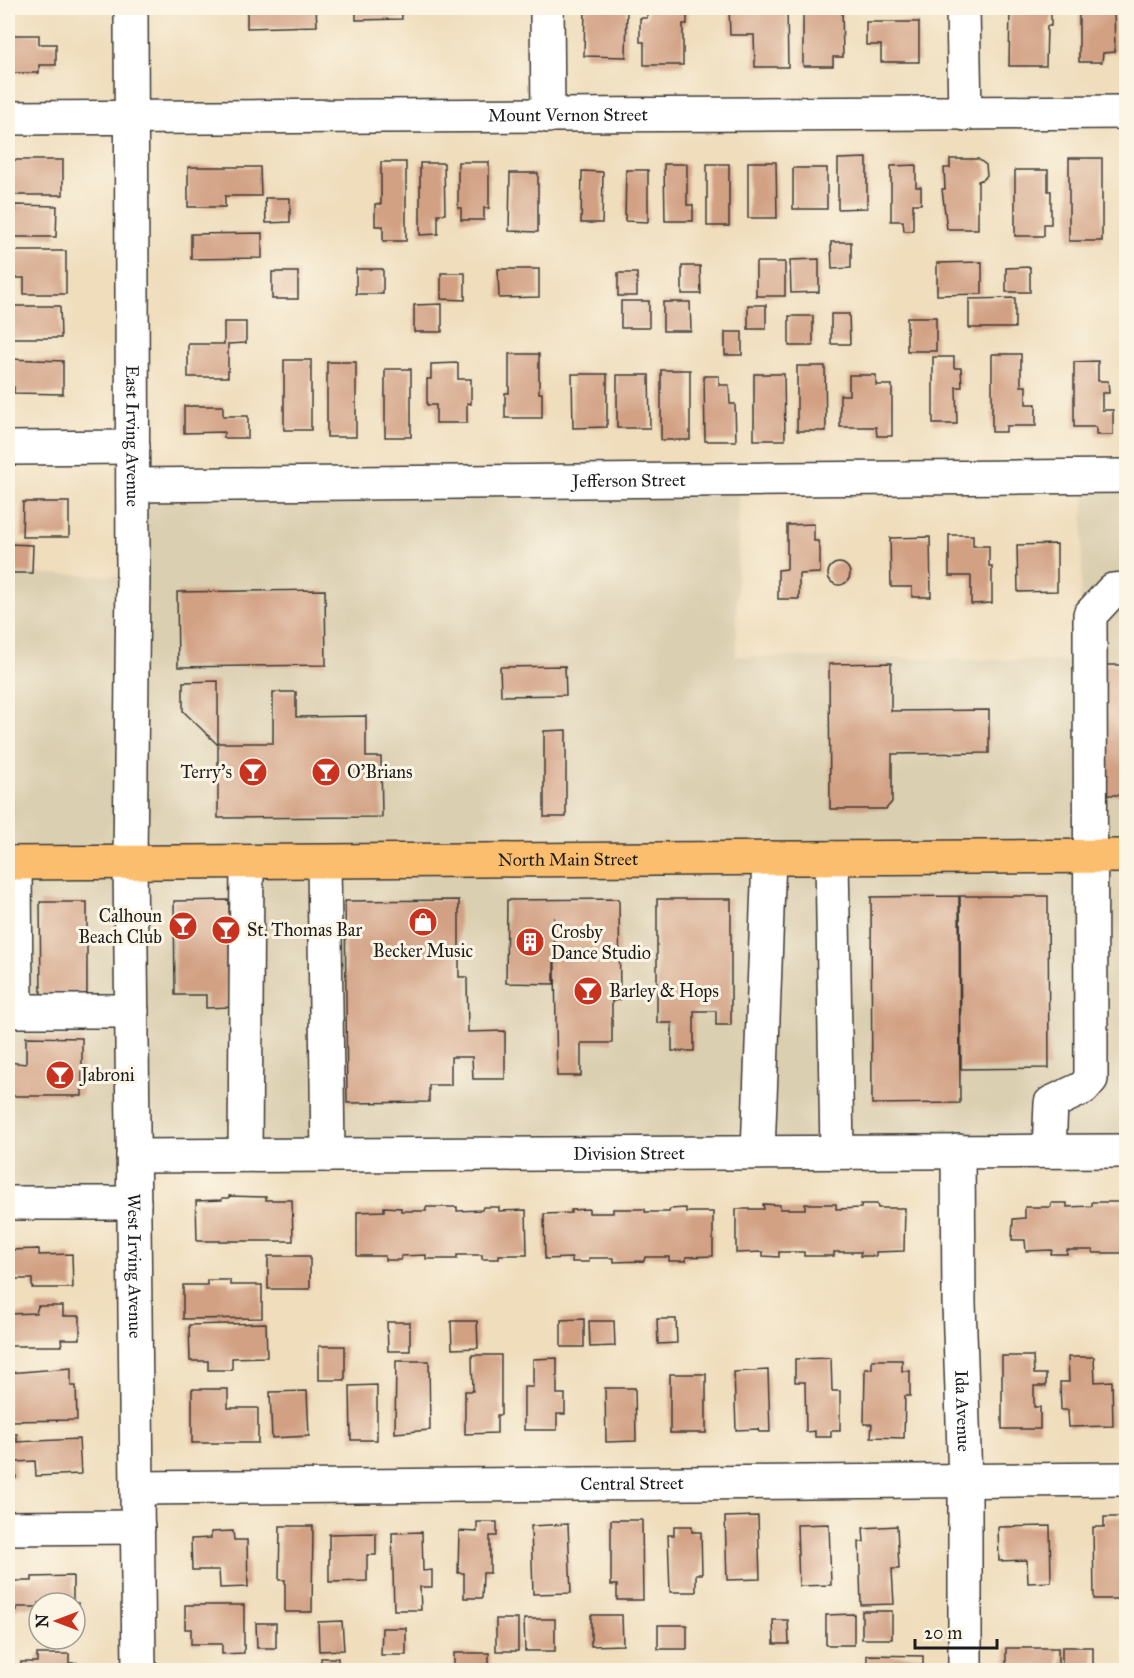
<svg xmlns="http://www.w3.org/2000/svg" width="1134" height="1678" font-family="'IM FELL Great Primer',serif">
  <rect width="100%" height="100%" fill="#fcf5e5"/>
  <filter id="ink" filterUnits="userSpaceOnUse"><feTurbulence type="fractalNoise" baseFrequency=".0167" numOctaves="2"/><feDisplacementMap in="SourceGraphic" scale="12" xChannelSelector="R" yChannelSelector="G"/><feConvolveMatrix kernelMatrix="1 2 1 2 8 2 1 2 1" color-interpolation-filters="sRGB"/></filter>
  <filter id="wash" filterUnits="userSpaceOnUse"><feTurbulence type="fractalNoise" baseFrequency=".008" numOctaves="4" result="noise"/><feDisplacementMap in="SourceGraphic" scale="24" xChannelSelector="R" yChannelSelector="G"/><feGaussianBlur stdDeviation="1.35" result="paint"/><feColorMatrix in="noise" values="0 0 0 0 0 0 0 0 0 0 0 0 0 0 0 0 0 1.4 0 .05"/><feComposite in="paint" operator="in"/></filter>
  <g filter="url(#wash)">
    <rect width="100%" height="100%" fill="#efddbc"/>
    <path fill="#dbcfb1" d="M1085,476H1126V1151L134,1156V1203H8V573L133,576V485L739,479L736,656L1078,661Z"/>
    <g id="blocks">
      <path fill="#d2a083" d="M247,8H316L317,26L247,28Z
        M356,8H401L402,19L356,20Z
        M585,8H627L626,57L584,56Z
        M647,8H687V24H683V65H644V42H640V18H647Z
        M729,8H787L788,67H755L754,35H730Z
        M803,8H842L843,57H833V66H803Z
        M1010,8H1051V26H1047L1046,66H1009Z
        M1079,8H1114L1115,52L1103,53L1102,62H1079Z
        M866,22H919V62H881V45H866Z
        M8,35H39V44H56V65H39V73H8Z
        M867,158V208L838,209V159Z
        M1069,158H1102V241H1069Z
        M950,159H978L986,165L987,175L984,179L978,181V229H947L942,189H945L944,168H950Z
        M8,160H63V195H8Z
        M381,162H406V241H383V226H375V204H381Z
        M458,162H489V208H484V220H461V208H458Z
        M748,162H776L777,218H748Z
        M420,163H444L445,214H438V234L420,235Z
        M664,164H687V205H693V221H665Z
        M707,164H729V226H707Z
        M916,165V187H921V204H913V231H904L903,221H891V166Z
        M188,167H260L261,196H225V207H188Z
        M793,168H827V209H793Z
        M626,170H648V222L625,221Z
        M1015,170H1048V191H1051V224H1044V236H1015Z
        M582,171L603,172L602,223H581Z
        M510,173H538V232L509,231Z
        M265,198H290V222L266,223Z
        M15,205L57,206L56,237H14Z
        M262,233V258L191,259V234Z
        M831,242H851V268L832,269Z
        M11,251H66V294H24V278H11Z
        M819,259V292L791,293L790,260Z
        M756,262H785V296H756Z
        M982,262V294L937,295V263Z
        M682,266H700L701,294H682Z
        M1030,267V292H1006V268Z
        M356,269H383V294H356Z
        M498,269H539V297L499,298Z
        M272,272H298V299H272Z
        M441,273H465V300L441,299Z
        M618,273H637V296H618Z
        M1015,298V328H969V299Z
        M621,301H649V328H621Z
        M663,302H690L691,331H663Z
        M442,304V332H414V305Z
        M748,305H766V329H748Z
        M8,306H60L61,338H8Z
        M1124,307H1126V337H1124Z
        M831,314H849L850,344H831Z
        M789,316H813V346H789Z
        M907,317H936V351H907Z
        M224,322H246V343L228,344V377H188V344H224Z
        M725,332H742V355H725Z
        M509,354H539V393H542V418H505V393H509Z
        M992,354H1021V386H1026V404H1036V426H1006V432H992Z
        M933,357H954V368H961L962,387H956L957,424H933Z
        M8,359L63,361V394L14,393V387H8Z
        M284,360H311V430H284Z
        M1098,361V381H1108L1109,393H1102V410H1113V435H1096V427H1074V362Z
        M327,362H356V437H327Z
        M458,363V379H471V404L467,403V423H436V405H427V379H431V364Z
        M797,366H825L826,431H797Z
        M385,369H411V437H385Z
        M661,370H690V440H661Z
        M572,374H607V427L573,428Z
        M754,374H784L785,440H754Z
        M617,375H649L650,428H617Z
        M849,375H876V385H892V436H877L876,427H840V395H849Z
        M704,376H719V385H729L730,404H735L736,441H705Z
        M184,406H223V416H248V438H224V432L184,433Z
        M23,502H69V537H22Z
        M814,524V541H818L820,549V573L799,574V599H778V570L787,569V525Z
        M949,535H973V546H989V566H992V603L971,604V576H949Z
        M930,537L931,597H912V587H891L890,538Z
        M8,544L33,545L32,573H8Z
        M1057,544V591L1018,592L1017,545Z
        M828 574a11 11 0 1 1 22 0a11 11 0 1 1-22 0Z
        M325,590L326,665L178,667L177,592Z
        M891,663V711L989,710V753L892,754V802L886,809H830L829,664Z
        M1094,665H1126V795H1096Z
        M565,666L566,695L501,696L500,667Z
        M218,681V743H273V692H296V717L366,716V757H381L382,817L218,818V745L183,711V682Z
        M566,730V817H544V731Z
        M8,798H13V814H8Z
        M959,896L960,1103L872,1104L871,897Z
        M960,896H1048L1049,1068L961,1069Z
        M619,899L620,1000L612,1001V1043H581V1076H557L554,917V984L506,983L507,900Z
        M657,899H731V1025H716V1011H694V1051H672V1023H657Z
        M229,900L230,1007L206,1008V995H175L174,901Z
        M459,900V977H467L468,1032L505,1031V1079H473L472,1057H451V1085H429V1102L347,1103L345,901Z
        M40,902H87V995H41Z
        M26,1037L82,1038V1096H8V1062L26,1064Z
        M229,1196L266,1197V1200H292L293,1241H197L196,1201L222,1200V1198H229Z
        M1092,1202H1122V1206H1126V1250H1122V1253H1093V1250H1067V1254H1051L1052,1250L1026,1251L1025,1240H1012L1013,1219L1025,1218V1207H1051V1203H1067V1207L1092,1206Z
        M763,1204L780,1205V1209H805V1204H836V1209L861,1208V1204H877L878,1208H905L904,1251L876,1252V1256H860L861,1252H834V1256H804V1252H779V1257L763,1256V1252L736,1253V1209H764Z
        M384,1207L401,1208V1211H426V1207H457V1211L482,1210L483,1207H499V1211L526,1210L527,1255H499V1259H482V1255H457V1259H426V1255L401,1256V1260H385V1256H357V1212L384,1211Z
        M686,1208V1212H713V1256L686,1257V1261H669V1257H645L644,1261L614,1262V1258H589V1262H572V1258L545,1259L544,1214L571,1213V1210L589,1209V1213H613V1209H645V1212H669L670,1209Z
        M39,1249V1255L72,1254L73,1288H32V1279H8V1250Z
        M268,1256H310V1289H268Z
        M207,1280H230V1285H262V1318L183,1319V1285H207Z
        M38,1306H63V1316H80V1339H61L62,1346H8V1314L36,1313Z
        M584,1319V1347H561V1320Z
        M657,1319H676L677,1343L658,1344Z
        M451,1321H477L478,1348L452,1349Z
        M589,1321H614L615,1346L590,1347Z
        M387,1322H410V1351H388Z
        M266,1323L267,1357L232,1358V1370H208V1361H190L189,1325Z
        M319,1346H345V1380H319Z
        M472,1355H501V1415H497V1433L465,1434V1391H473Z
        M1002,1356H1033L1034,1374H1046V1386H1034V1407H1040V1429H1002Z
        M1068,1357H1094L1095,1382L1112,1381L1113,1426L1069,1427L1068,1410H1061L1060,1382H1069Z
        M557,1358V1394H565V1414H557V1430H524V1387H533V1359Z
        M831,1358L832,1391H840V1431H831V1437H815V1431L806,1432L805,1382H795V1359Z
        M872,1360H902V1371H910V1396H905L904,1438L871,1437L872,1424H864L865,1369H872Z
        M396,1361H429L430,1430L395,1433Z
        M71,1368V1386H76L77,1420L8,1421V1373Z
        M768,1370L770,1432H759L758,1429L736,1430L734,1372Z
        M670,1374H706V1433H670Z
        M377,1385V1440H351L350,1386Z
        M605,1388H635L636,1441L606,1442Z
        M192,1389H228V1408H258V1443H192Z
        M307,1391L309,1436L272,1438L270,1392Z
        M8,1434H17V1442L79,1439L81,1474L36,1476L35,1461L15,1462L16,1478H8Z
        M758,1516L760,1579L727,1580L725,1517Z
        M1104,1517H1125L1126,1599H1094L1093,1527H1104Z
        M611,1520H642L643,1600H617V1585H611Z
        M477,1522H497V1536H490V1573H483L482,1598H464V1573H458L459,1531L477,1532Z
        M568,1524L571,1593L533,1594L531,1526Z
        M829,1524L831,1585L799,1586L797,1525Z
        M280,1526H313L312,1612H285V1580H279Z
        M674,1526H692V1532H701L702,1574H696V1592H670L668,1535H674Z
        M897,1526L899,1569H892L894,1604L861,1605L859,1542H864L863,1528Z
        M1050,1526L1051,1582L1028,1583L1027,1560L999,1561L998,1527Z
        M233,1531L234,1540H247L248,1587L220,1588L219,1570H192L191,1539L211,1538V1532Z
        M422,1532L423,1571L432,1570V1587H420L421,1610H394L392,1533Z
        M376,1533V1555H367V1581L329,1582V1534Z
        M73,1576V1603H39V1607H17V1610H8V1581H32V1577Z
        M75,1603H78V1625H75Z
        M185,1605H244V1653L222,1654V1644H191V1629H185Z
        M862,1611H892V1639H862Z
        M854,1614V1645H826V1615Z
        M591,1615H622L623,1645L591,1646Z
        M496,1619H518V1651H496Z
        M524,1619H555V1651H525Z
        M773,1620H788L789,1644H774Z
        M342,1621L344,1650L319,1651L318,1622Z
        M256,1623H276V1648H257Z
        M658,1625H687V1649H658Z
        M382,1628H406V1655H381Z
        M1062,1647H1093V1670H1062Z
        M1006,1648H1058V1670H1006Z
        M454,1653H489V1670H454Z
        M37,1654H69V1663H77V1670H21V1662H37Z
        M867,1655L923,1656V1670H867Z
        M321,1658H338V1670H321Z"/>
    </g>
  </g>
  <g filter="url(#ink)">
    <use href="#blocks" fill-opacity="0" stroke="#3c3934" stroke-width="1.5"/>
    <g fill="none" stroke-linecap="round" stroke-linejoin="round">
      <g stroke="#3c3934" stroke-width="36">
        <g id="minor">
          <path id="s1" d="M131,8L133,576L130,863L139,1670"/>
          <path d="M547,8L548,116"/>
          <path d="M963,8L965,114"/>
          <path id="s2" d="M8,118L1126,112"/>
          <path d="M8,448L133,447"/>
          <path id="s3" d="M133,485L1126,476"/>
          <path d="M832,858L837,1152"/>
          <path d="M324,862L328,1155"/>
          <path d="M15,863L16,1011H132"/>
          <path id="s4" d="M958,1151L959,1303L965,1481V1670"/>
          <path d="M1049,1151L1051,1103L1083,1088L1091,1079L1090,615L1113,590L1126,589"/>
          <path d="M758,1152L769,858"/>
          <path d="M245,1155L247,862"/>
          <path id="s5" d="M133,1156L1126,1151"/>
          <path d="M8,1203H134"/>
          <path id="s6" d="M138,1488L1126,1479"/>
          <path d="M8,1528L138,1527"/>
        </g>
      </g>
      <g stroke="#3c3934" stroke-width="36">
        <g id="major">
          <path id="s7" d="M8,863L1126,856"/>
        </g>
      </g>
      <use href="#minor" stroke="#fff" stroke-width="33"/>
      <use href="#major" stroke="#fbbe6e" stroke-width="33"/>
    </g>
  </g>
  <defs>
    <g id="bar-disc" transform="scale(1.5)"><circle r="9.5" fill="#c8321e" stroke="#fcf5e5"/><path d="M-6-5H6L.8 .8V4.5H3.5V6h-7V4.5H-.8V.8Z" fill="#fff"/></g>
    <g id="shop-disc" transform="scale(1.5)"><circle r="9.5" fill="#c8321e" stroke="#fcf5e5"/><path d="M-5-2.5h2.3a2.7 3.5 0 0 1 5.4 0H5L5.5 6h-11ZM-1.5-2.5h3a1.5 2.3 0 0 0-3 0Z" fill="#fff"/></g>
    <g id="building-disc" transform="scale(1.5)"><circle r="9.5" fill="#c8321e" stroke="#fcf5e5"/><path d="M-4-6H4V6H1V3H-1V6H-4ZM-2.5-4.3h1.7v1.8h-1.7ZM.8-4.3h1.7v1.8H.8ZM-2.5-1h1.7V.8h-1.7ZM.8-1h1.7V.8H.8Z" fill="#fff"/></g>
  </defs>
  <g fill-rule="evenodd">
    <use href="#bar-disc" x="253" y="772"/>
    <use href="#bar-disc" x="326" y="772"/>
    <use href="#shop-disc" x="423" y="922"/>
    <use href="#bar-disc" x="183" y="926"/>
    <use href="#bar-disc" x="226" y="930"/>
    <use href="#building-disc" x="530" y="942"/>
    <use href="#bar-disc" x="588" y="991"/>
    <use href="#bar-disc" x="60" y="1075"/>
  </g>
  <g text-anchor="middle" dominant-baseline="central" stroke-width="6" stroke-linejoin="round" paint-order="stroke">
    <g font-size="18" fill="#1c1c1c" stroke="#fcf5e5">
      <text stroke="none"><textPath href="#s2" startOffset="560">Mount Vernon Street</textPath></text>
      <text stroke="none"><textPath href="#s1" startOffset="428">East Irving Avenue</textPath></text>
      <text stroke="none"><textPath href="#s3" startOffset="496">Jefferson Street</textPath></text>
      <text stroke="none"><textPath href="#s7" startOffset="560">North Main Street</textPath></text>
      <text stroke="none"><textPath href="#s5" startOffset="496">Division Street</textPath></text>
      <text stroke="none"><textPath href="#s1" startOffset="1258">West Irving Avenue</textPath></text>
      <text stroke="none"><textPath href="#s4" startOffset="260">Ida Avenue</textPath></text>
      <text stroke="none"><textPath href="#s6" startOffset="494">Central Street</textPath></text>
    </g>
    <g font-size="18" fill="#1c1c1c" stroke="#fcf5e5" text-anchor="start">
      <text x="232" y="772" text-anchor="end">Terry's</text>
      <text x="347" y="772">O'Brians</text>
      <text x="162" y="916" text-anchor="end">Calhoun<tspan x="162" dy="21">Beach Club</tspan></text>
      <text x="247" y="930">St. Thomas Bar</text>
      <text x="551" y="932">Crosby<tspan x="551" dy="21">Dance Studio</tspan></text>
      <text x="423" y="951" text-anchor="middle">Becker Music</text>
      <text x="609" y="991">Barley &amp; Hops</text>
      <text x="81" y="1075">Jabroni</text>
    </g>
  </g>
  <rect width="1134" height="1678" fill="none" stroke="#fcf5e5" stroke-width="30"/>
  <g transform="translate(57 1621) rotate(270)"><circle r="28" fill="#fcf5e5" stroke="#a29e95" stroke-width="1.5"/>
  <path d="M0-4.5L10 22L0 15L-10 22Z" fill="#c8321e"/>
  <text y="-9" font-size="16" font-weight="bold" text-anchor="middle" fill="#1c1c1c">N</text>
  </g>
  <path d="M915 1639v9h82v-9" fill="none" stroke="#1c1c1c" stroke-width="3"/>
  <text x="924" y="1639" font-size="18" fill="#1c1c1c" stroke="#fcf5e5" stroke-width="4.5" paint-order="stroke">20 m</text>
</svg>
